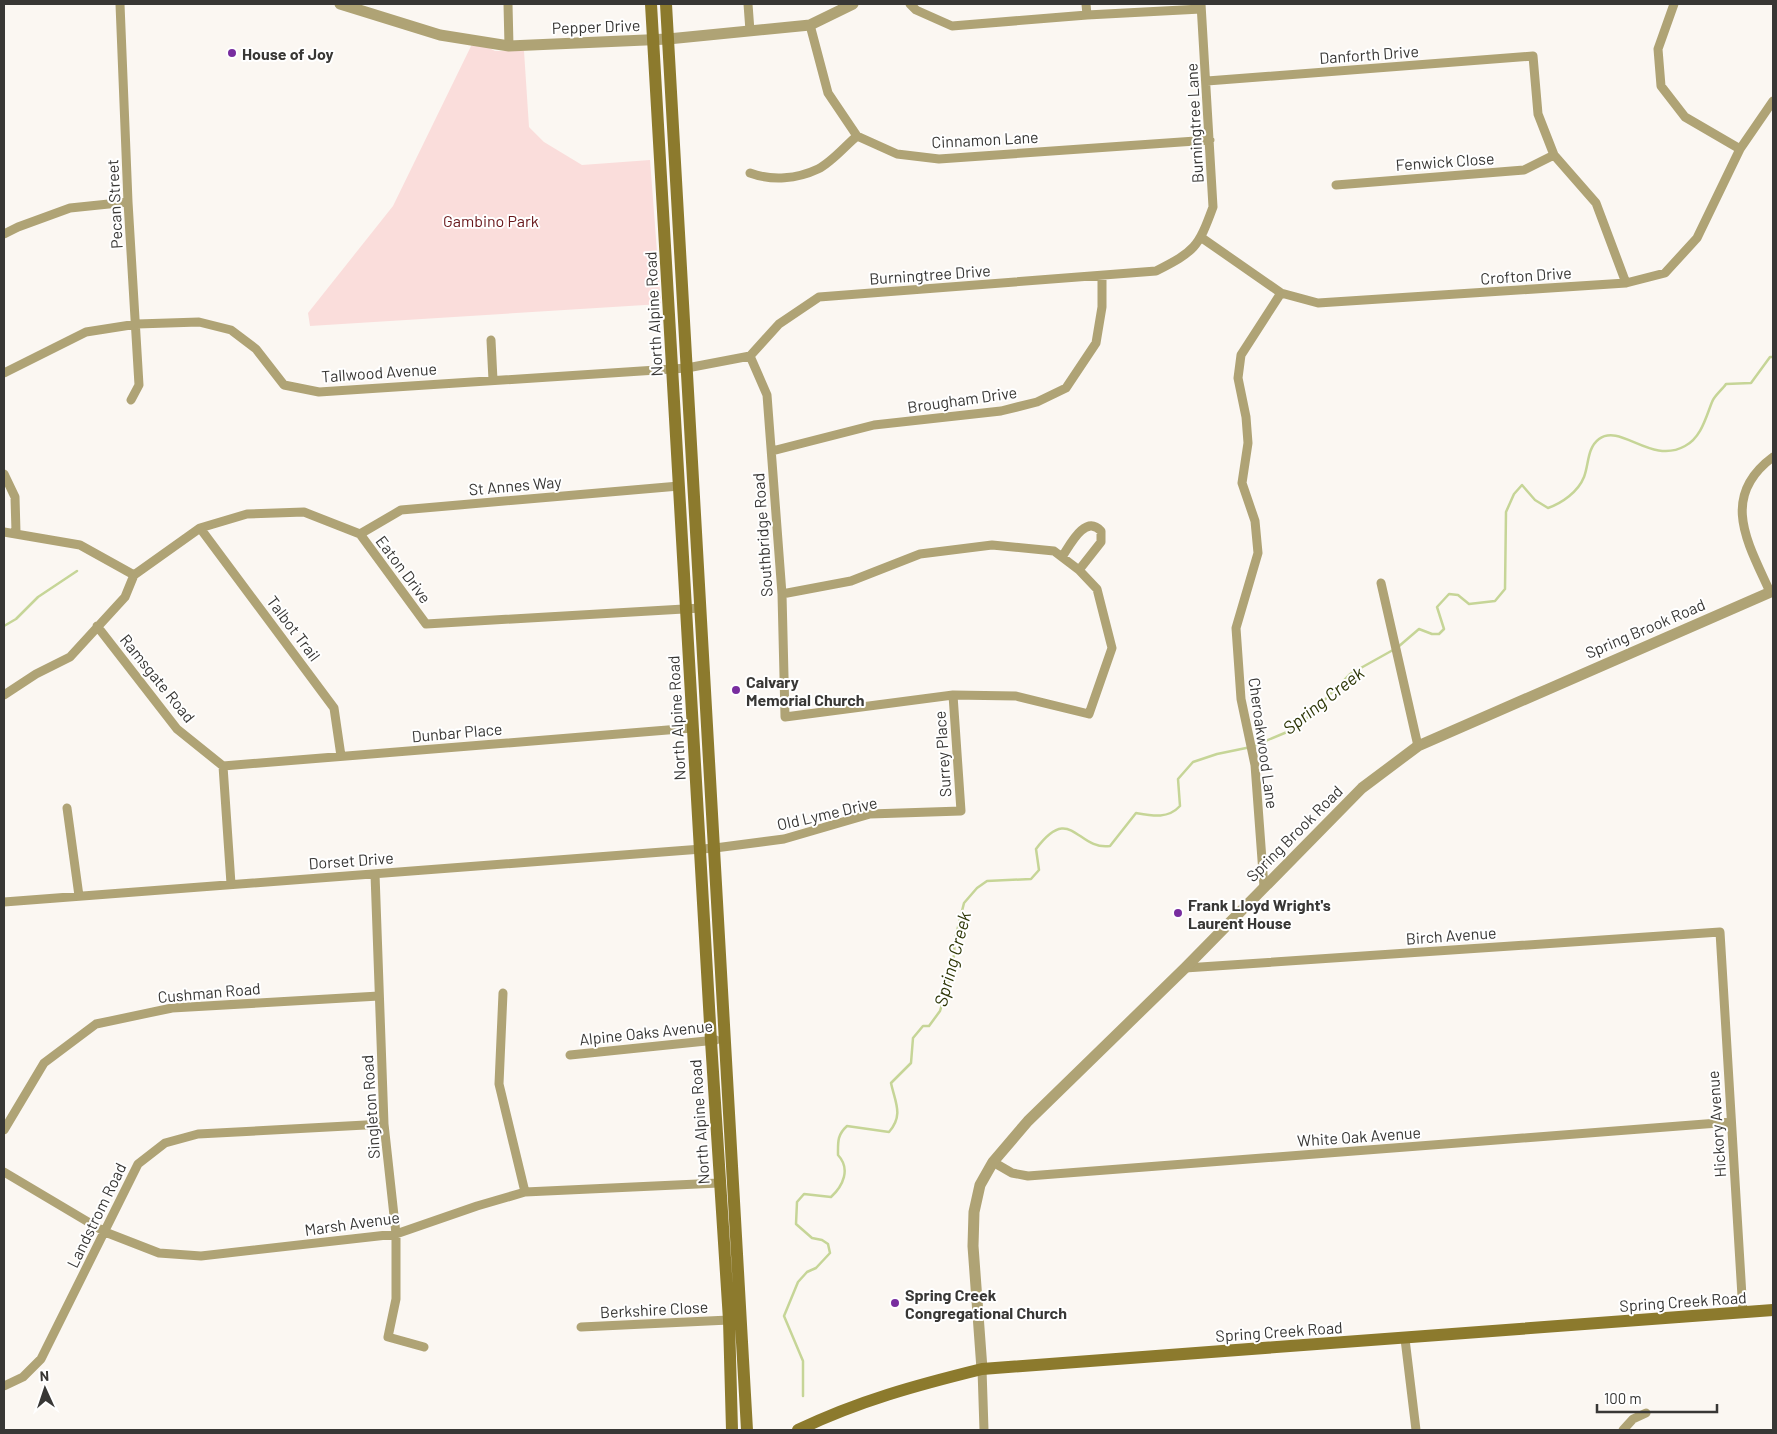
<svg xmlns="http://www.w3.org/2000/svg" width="1777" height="1434" font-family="Barlow,sans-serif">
  <rect width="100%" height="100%" fill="#fbf7f2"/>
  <path fill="#fadddb" d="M474,40L495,51H524L529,127L544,142L582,165L650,160L661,304L310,326L308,313L393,206Z"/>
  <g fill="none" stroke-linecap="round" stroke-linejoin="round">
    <path stroke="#c6d597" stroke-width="2.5" d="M4,626L16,619L38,597L77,571
      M1398,647L1419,629L1432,634H1439L1444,629L1437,607L1449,594L1458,595L1469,604L1495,601L1505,589L1506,512L1514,494L1522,485L1535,500L1548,508C1562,503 1578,492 1584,477C1589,464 1587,448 1599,439C1621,423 1651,465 1685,446C1701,438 1706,417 1712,402C1714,396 1722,390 1726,384L1751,383L1770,357H1773
      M803,1396V1361L784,1316L798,1282L807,1272L816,1268L830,1253L828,1244L822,1240L812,1238L796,1224L797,1202L804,1194L831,1197C843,1186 851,1169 838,1155C838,1142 837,1135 847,1126L889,1132C904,1115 895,1102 891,1083L911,1063L913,1038L923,1026H929L940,1011L953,968L955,939L964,903L977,888L987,881L1031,879L1039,870L1036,849C1071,802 1077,851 1110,846L1136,813C1153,816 1168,819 1180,806L1178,779L1193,762L1217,754L1251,747L1287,732L1308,717L1350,674L1393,650"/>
    <path stroke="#afa375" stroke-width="9" d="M120,4L128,202L139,385L131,400
      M508,4L509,46
      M748,4L750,31
      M910,4L916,10L952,26L1087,15L1201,9
      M1086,4L1087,15
      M1674,4L1658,49L1661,86L1685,117L1740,149
      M810,25L828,93L857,136L897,154L939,159L1210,140
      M1207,81L1533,56L1538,114L1554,155L1596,203L1626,283
      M750,173C772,181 797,179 818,169C832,162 845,146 857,136
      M1336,185L1524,170L1554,155
      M4,234L18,227L70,208L128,202
      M1202,238L1281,293L1318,303L1626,283L1665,273L1697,238L1740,149L1773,101
      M491,340L493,380
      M750,356L767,395L782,594L785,717L953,695L1016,696L1089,714L1112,648L1097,589L1079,570L1054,551L992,545L920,554L851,581L782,594
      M4,373L86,332L137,324L199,322L231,330L256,349L284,385L319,392L687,368L750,356L779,324L819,297L1156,271C1195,251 1198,248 1213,207L1201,4
      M772,451L874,425L1001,411L1037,402L1066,388L1096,343L1102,307V276
      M4,474L15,497L16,532
      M200,528L334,708L341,756
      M4,532L80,545L134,575
      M360,534L401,510L679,486
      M1062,557C1070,545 1085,514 1101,531V542L1079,570
      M1381,583L1418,746
      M1770,592C1748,543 1719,497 1773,457
      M97,626L177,729L223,766L231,884
      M4,695L36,674L70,657L125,597L134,575L200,528L247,514L304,512L360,534L426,624L701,608
      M223,766L692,728
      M67,808L79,896
      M375,874L384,1124L396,1234V1299L388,1337L424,1347
      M1264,887L1255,765L1241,699L1236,628L1258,553L1255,521L1242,483L1248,443L1246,417L1238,378L1241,355L1281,293
      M4,902L715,848L784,839L870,814L961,811L953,695
      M1185,968L1720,932L1743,1313
      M503,993L499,1084L525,1192
      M570,1055L716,1040
      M4,1130L44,1063L96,1024L172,1008L379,996
      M993,1162L1012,1173L1028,1176L1731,1122
      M4,1172L105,1232L159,1253L201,1256L396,1234L477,1206L525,1192L719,1183
      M581,1327L729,1320
      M1405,1339L1416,1430
      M982,1369L984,1430
      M4,1386L23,1377L41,1359L138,1164L165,1143L198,1134L384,1124
      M1623,1430L1633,1419L1646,1413"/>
    <path stroke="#afa375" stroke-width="11" d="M340,4L440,35L509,46L668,39L810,25L853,4
      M982,1369L973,1246L974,1212L980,1185L993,1162L1028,1121L1185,968L1362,788L1418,746L1773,591"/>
    <path stroke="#8c7a2d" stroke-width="12" d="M651,4L711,1041L729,1320L732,1430
      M666,4L747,1430
      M798,1430C858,1401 917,1385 982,1369L1773,1310"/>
  </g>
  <g fill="#782d9f" stroke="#fff" stroke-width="2">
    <circle cx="232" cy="53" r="5"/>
    <circle cx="736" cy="690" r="5"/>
    <circle cx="1178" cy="913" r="5"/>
    <circle cx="895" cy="1303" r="5"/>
  </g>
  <g text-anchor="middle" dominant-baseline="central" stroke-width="4" stroke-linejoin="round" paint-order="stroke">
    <g font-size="16" fill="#383735" stroke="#fff">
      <text transform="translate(596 26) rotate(-2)">Pepper Drive</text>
      <text transform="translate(1369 54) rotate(-4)">Danforth Drive</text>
      <text transform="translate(1194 123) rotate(-93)">Burningtree Lane</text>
      <text transform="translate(985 139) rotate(-3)">Cinnamon Lane</text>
      <text transform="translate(1445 161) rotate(-4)">Fenwick Close</text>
      <text transform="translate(114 204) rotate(-93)">Pecan Street</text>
      <text transform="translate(930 274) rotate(-4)">Burningtree Drive</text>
      <text transform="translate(1526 275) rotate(-4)">Crofton Drive</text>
      <text transform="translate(653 314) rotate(-93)">North Alpine Road</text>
      <text transform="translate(379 372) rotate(-4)">Tallwood Avenue</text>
      <text transform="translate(962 399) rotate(-8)">Brougham Drive</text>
      <text transform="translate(515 485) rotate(-5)">St Annes Way</text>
      <text transform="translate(762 535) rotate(-94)">Southbridge Road</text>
      <text transform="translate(404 569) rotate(53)">Eaton Drive</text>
      <text transform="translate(294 628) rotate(53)">Talbot Trail</text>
      <text transform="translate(1645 628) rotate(-23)">Spring Brook Road</text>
      <text transform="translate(158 678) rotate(51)">Ramsgate Road</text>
      <text transform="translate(676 718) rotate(-93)">North Alpine Road</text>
      <text transform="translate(457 732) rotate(-5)">Dunbar Place</text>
      <text transform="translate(1264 743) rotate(82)">Cheroakwood Lane</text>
      <text transform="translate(942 754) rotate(-94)">Surrey Place</text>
      <text transform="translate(827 813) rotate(-13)">Old Lyme Drive</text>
      <text transform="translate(1294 833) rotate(-45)">Spring Brook Road</text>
      <text transform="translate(351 860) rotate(-4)">Dorset Drive</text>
      <text transform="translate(1451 935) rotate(-4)">Birch Avenue</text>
      <text transform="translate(209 992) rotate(-5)">Cushman Road</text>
      <text transform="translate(646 1032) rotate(-6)">Alpine Oaks Avenue</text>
      <text transform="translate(370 1107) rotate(-94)">Singleton Road</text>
      <text transform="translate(699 1122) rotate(-94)">North Alpine Road</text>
      <text transform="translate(1716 1124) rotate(-94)">Hickory Avenue</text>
      <text transform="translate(1359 1136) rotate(-4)">White Oak Avenue</text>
      <text transform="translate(96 1215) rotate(-64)">Landstrom Road</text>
      <text transform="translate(352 1223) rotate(-8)">Marsh Avenue</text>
      <text transform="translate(1683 1301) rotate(-4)">Spring Creek Road</text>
      <text transform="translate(654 1309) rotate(-3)">Berkshire Close</text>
      <text transform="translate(1279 1331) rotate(-4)">Spring Creek Road</text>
    </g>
    <g font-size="16" font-weight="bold" fill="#383735" stroke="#fff" text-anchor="start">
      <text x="242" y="53">House of Joy</text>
      <text x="746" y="681">Calvary<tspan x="746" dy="18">Memorial Church</tspan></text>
      <text x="1188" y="904">Frank Lloyd Wright's<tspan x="1188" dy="18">Laurent House</tspan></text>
      <text x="905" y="1294">Spring Creek<tspan x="905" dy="18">Congregational Church</tspan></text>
    </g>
    <g font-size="16" fill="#68171a" stroke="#fff">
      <text x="491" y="220">Gambino Park</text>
    </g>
    <g font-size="18" font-style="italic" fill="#2d3606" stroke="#fff">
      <text transform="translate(1323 700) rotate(-38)">Spring Creek</text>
      <text transform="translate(952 959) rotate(-75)">Spring Creek</text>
    </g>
  </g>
  <rect width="1777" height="1434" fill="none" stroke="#383735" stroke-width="10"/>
  <g transform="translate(45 1389) rotate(357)" stroke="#ffffff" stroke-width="4" paint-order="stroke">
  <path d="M0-4L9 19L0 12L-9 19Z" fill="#383735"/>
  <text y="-8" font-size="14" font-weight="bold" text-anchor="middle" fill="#383735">N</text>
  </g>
  <path d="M1597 1404v8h120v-8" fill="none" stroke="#383735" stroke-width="2.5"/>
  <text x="1604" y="1404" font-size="15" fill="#383735" stroke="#ffffff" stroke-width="4" paint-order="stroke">100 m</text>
</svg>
